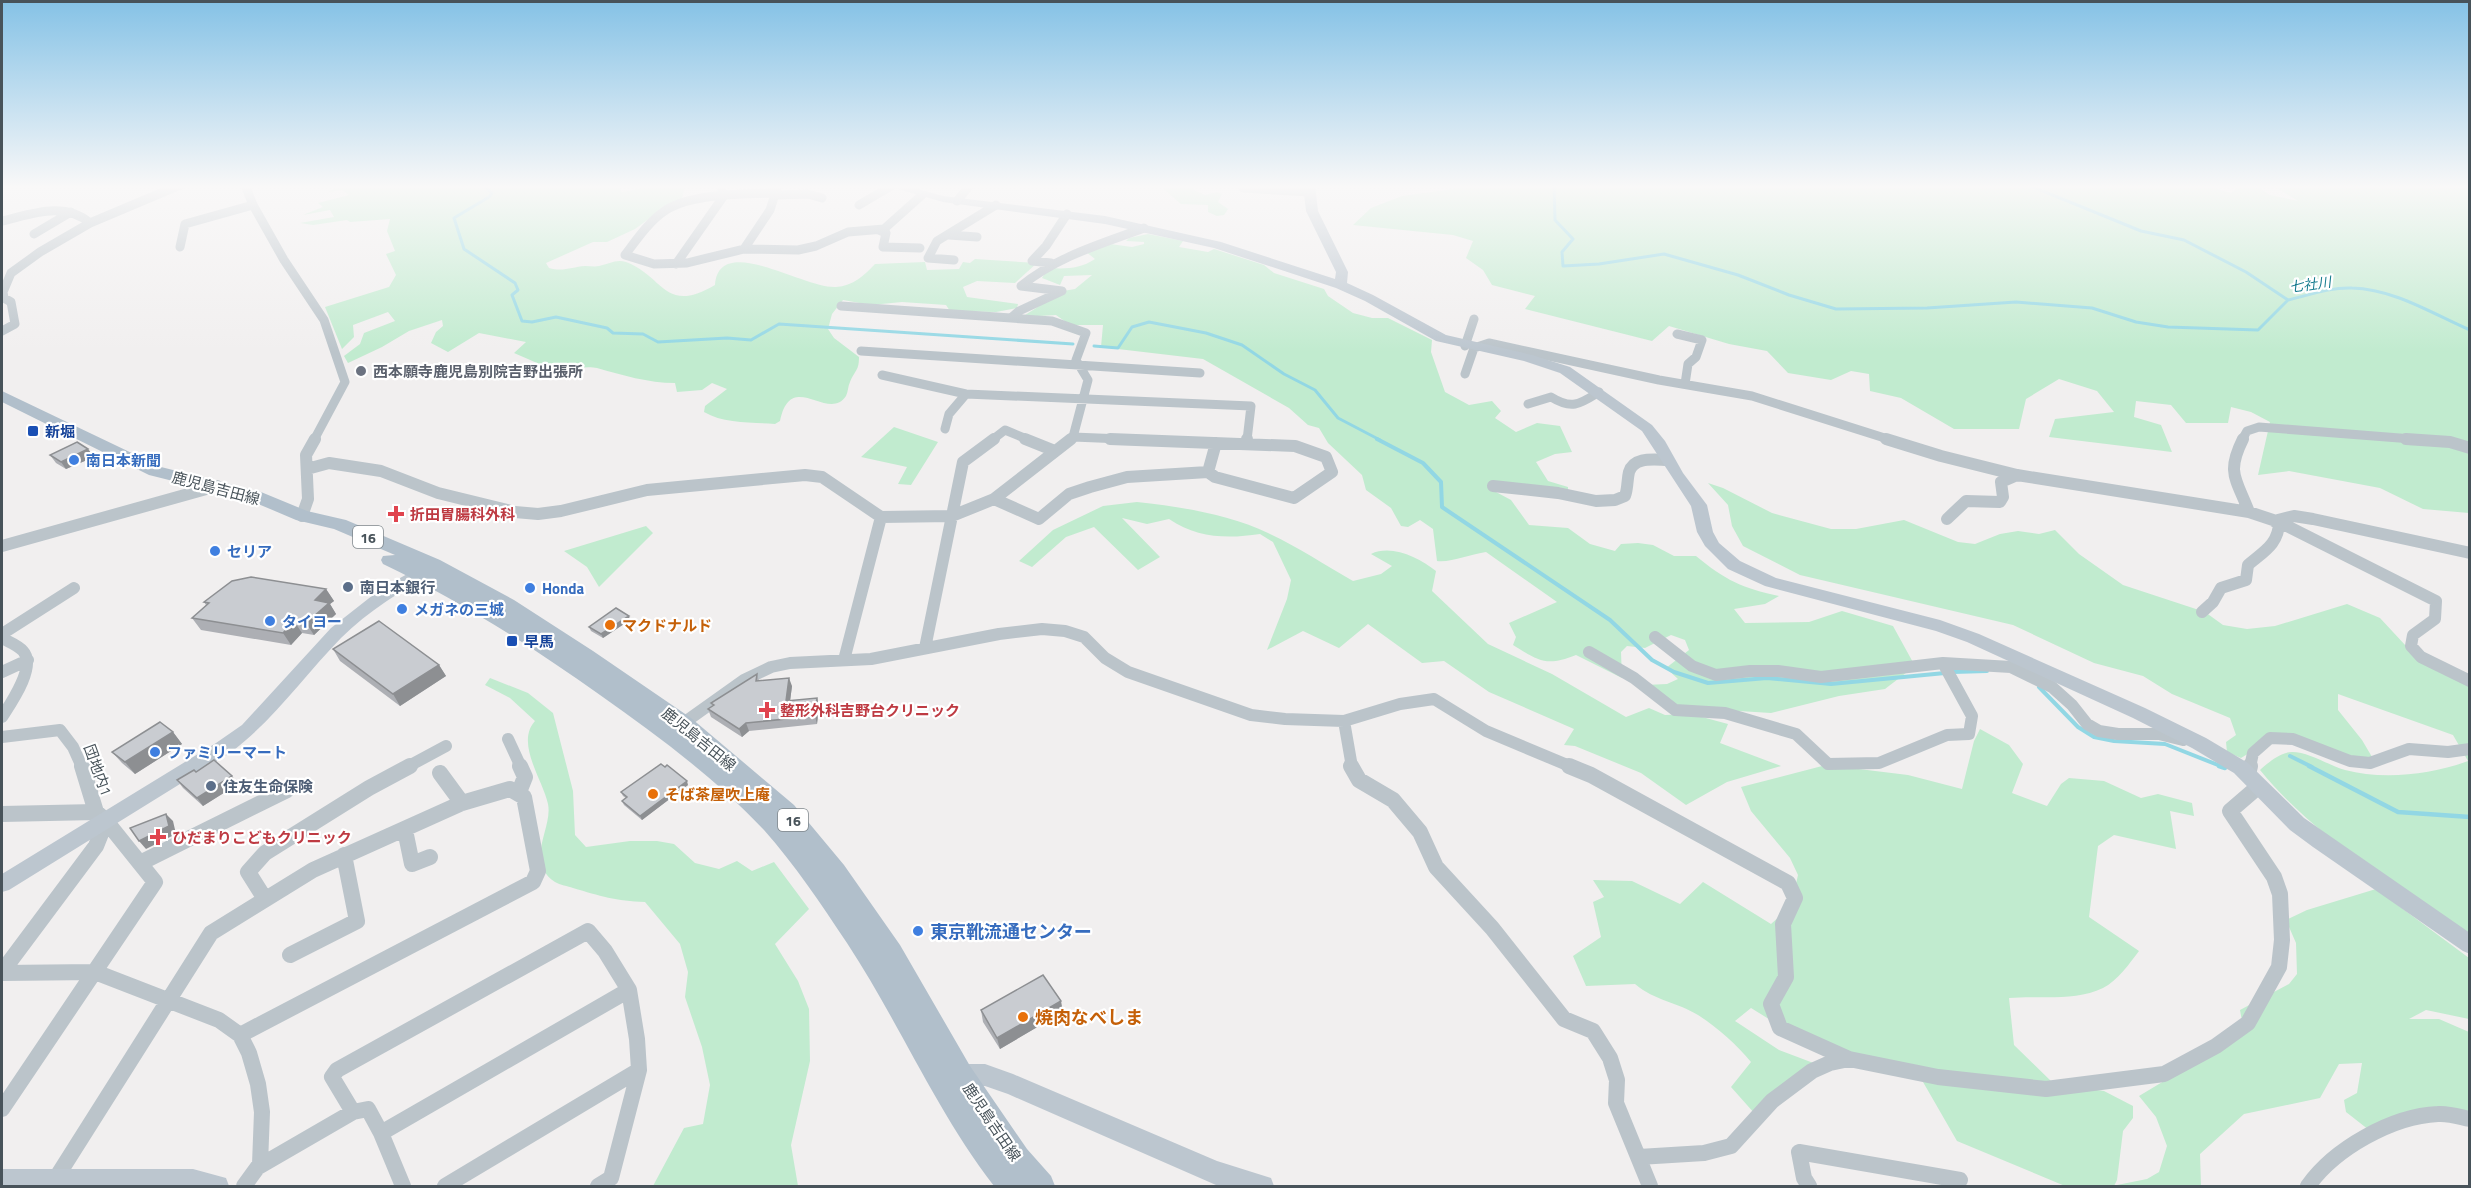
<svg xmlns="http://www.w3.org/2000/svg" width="2471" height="1188" font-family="'Titillium Web','Noto Sans JP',sans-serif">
  <rect width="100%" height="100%" fill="#f1efef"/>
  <path fill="#c1ebcf" d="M340,185H618L622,192L659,185H682L684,190L682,199L669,204L635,229L607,242H593L546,263L549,268C563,272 572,267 585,266C590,266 595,267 599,266C609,264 616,259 626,262C664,276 664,315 715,285C719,232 804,289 836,287C853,286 865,275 875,264L925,262L927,270L959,269L963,262L970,263L975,259L1037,263L1015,283L977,281L963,287L967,297L1018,304L1017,308L996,312L950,311L946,305L902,302L871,305L843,300L832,314L828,329L834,338L859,357C859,371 855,370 850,382C848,386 848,392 846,396C828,423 791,368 780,421L775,424C752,422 724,424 704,412L705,406L727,389L712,383L702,390L677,392L675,383C648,383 622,375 597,368C585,365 559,371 545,372L544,366L514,353L526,342L479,333L448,352L431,343L436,332L443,326L442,320L409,331L382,347L348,363L344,356L360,344L364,333L395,321L388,312L353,325L354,337L342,349L325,307L389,287L396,275L386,254L395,251L387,231L390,219L350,222L347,220L313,225L300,223L334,217L330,210L303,215L323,207L318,203L349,195L342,190L328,192Z
    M1159,185H1192L1190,188L1205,195L1217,192L1222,194L1218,202L1228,209L1224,215L1217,216L1208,212V205L1181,204Z
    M1457,185H2204L2231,193L2239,185H2255L2270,195L2298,201L2272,185H2469V513L2423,509L2380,488L2289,471L2258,475L2270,422L2251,412L2231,407L2228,423H2186L2171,405L2136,401L2134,417L2161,425L2172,452L2049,437L2055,419L2114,412L2097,391L2059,379L2026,399L2019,429H1954L1901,398L1870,391L1869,374L1851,371L1831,380L1788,373L1767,351L1729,344L1669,326L1652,341L1525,309L1535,296L1492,285L1483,270L1466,258L1473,241L1453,235L1353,225L1371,208L1402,196L1453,189Z
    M1148,234L1183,241L1179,247L1208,252L1214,249L1264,265L1274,273L1324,289L1328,296L1353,313L1372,318H1388L1432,340L1431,352L1445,392L1469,405L1492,401L1501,411L1495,418L1516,432L1537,423L1560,426L1572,452L1555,454L1536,462L1548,481L1568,487V494L1496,492L1511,500L1529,525L1568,528L1590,544L1615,551L1621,544L1638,543L1653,545L1674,556H1696C1725,580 1742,588 1779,596L1765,604L1734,609L1745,623L1809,622L1842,611L1893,626L1915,666L1885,689L1839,696L1771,713L1675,707L1645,685L1667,684L1678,679L1666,668L1689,650L1685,640L1671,635L1645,648L1627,646L1621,652L1622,678L1576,655C1546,667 1539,661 1513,645L1516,637L1509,623L1557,602L1486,552C1471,554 1450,563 1437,561L1433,529L1420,520L1408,527L1401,526L1391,508L1366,490L1362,475L1328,443L1319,428L1308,425L1289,408L1203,359L1101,347L1103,325H1070L1056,315L1022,317L1063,291L1075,289L1092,275L1064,276L1060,285L1042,278L1048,268C1066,269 1080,269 1095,259L1085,251L1103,243L1132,247L1144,244V242L1126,241L1129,238Z
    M894,427L938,442L911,485L898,484L907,467L861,457Z
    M1708,483L1723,488L1772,513L1831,529H1856L1904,520L1958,542L1975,544L2000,534L2018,531L2039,534L2055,530L2079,554L2123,585L2205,612L2223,625L2247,629L2275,626L2347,604L2380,618L2406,646L2469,679V935C2397,884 2316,839 2260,770C2268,763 2280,752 2292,752C2309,752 2328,765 2345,770C2382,780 2431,775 2468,761L2453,735L2338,694V710L2362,740L2375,762L2299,743L2267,742L2241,758L2227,752L2226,742L2236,735L2230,718L2172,694L2143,676L2094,663L2013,625L1800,575L1743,546L1732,526L1728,505Z
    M1137,502C1178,506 1231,515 1268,533C1298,547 1325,565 1353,581L1381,574L1392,566L1371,554C1392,544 1419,558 1436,571L1432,591L1488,644L1552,674L1626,717L1649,708L1665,715L1691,714L1728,724L1720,743L1781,766L1727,782L1686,805L1641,773L1575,746L1564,745L1574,729L1489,692L1444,661L1422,663L1368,624L1339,648L1303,631L1267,650L1287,599L1291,580L1273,542L1260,534C1227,539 1197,538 1169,519L1147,524L1122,518L1160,557L1138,570L1094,527L1066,537L1032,567L1019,561L1053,530L1103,506Z
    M646,526L653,533L599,587L587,567L564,551Z
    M490,678L528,693L553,713L573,791L575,835L586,847L630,841H657L674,844L695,863L719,869L737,861L752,871L774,862L809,909L775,944L798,981L809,1009L810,1061L791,1145L798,1186H653L684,1128L703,1124L710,1085L702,1047L685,997L688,972L680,944L645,902C616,901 600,896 573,888C568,886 560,885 555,882C524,861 553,828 548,804C543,780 515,743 535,721L510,698L485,685Z
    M1980,729L2009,745L2023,764L2012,793L2047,806L2061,784L2069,778L2104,781L2141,798L2158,794L2192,803L2194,816L2170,811L2176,849L2114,835L2098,846L2089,917L2139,951C2130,963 2117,981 2103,988C2074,1002 2039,995 2009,998L2014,1045L2054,1084L2104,1091L2133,1106V1118L2123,1131L2117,1180L2114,1186H2065L1957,1141L1919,1075L1811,1045L1751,1008L1735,1021L1779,1050L1824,1067L1755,1114L1731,1087L1751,1062C1737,1045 1717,1027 1698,1015C1677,1002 1655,1001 1635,984L1586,986L1573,956L1601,937L1593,902L1604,897L1593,880L1632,881L1680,904L1703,882L1771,924L1791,906L1798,875L1790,858L1751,811L1741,787L1826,765L1908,775L1962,789L1974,741Z
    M2376,889L2469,958V1019L2426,1010L2409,1019H2439L2469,1032V1112L2369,1130L2346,1112L2344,1100L2357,1093L2362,1063L2339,1064L2320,1098L2244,1114L2200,1154L2201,1186H2117V1185L2147,1179L2159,1172L2167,1146L2156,1117L2139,1096L2244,1033L2240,1010L2289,984L2297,974L2296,943L2286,920L2307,910Z"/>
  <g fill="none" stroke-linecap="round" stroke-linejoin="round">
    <path stroke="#92d7e4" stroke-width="3" d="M483,185L492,193L489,197L454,218L464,249L515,283L518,290L512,295L522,321L532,322L556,317L607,328L613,333L643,334L658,342L727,338L751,340L779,324L1073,344
      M1554,185L1555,220L1573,239L1562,252L1563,266L1599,264L1664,254L1738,275L1789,295L1836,309L1927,308L2016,302L2092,308L2136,322L2168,327L2258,330L2288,300
      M2028,185L2141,231L2184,240L2246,272L2288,300C2309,295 2331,287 2352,288C2394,289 2433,314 2470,330
      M1094,346L1118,348L1132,327L1149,322L1206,333L1242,345L1284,374L1315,390L1338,418L1380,440"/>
    <path stroke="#92d7e4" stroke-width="4" d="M1377,439L1423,463L1441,482L1442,507L1610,620L1652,660L1674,672L1708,683L1767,678L1831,684L1945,673
      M1953,672L1987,671
      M2039,687L2078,727L2094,737L2114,741L2165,744L2223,767
      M2290,756L2312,767"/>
    <path stroke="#92d7e4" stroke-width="4.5" d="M2219,766L2225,768L2227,766
      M2309,766L2398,812L2470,817"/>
    <path stroke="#bbc4ca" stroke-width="9" d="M245,185L253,205L284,260L324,320L345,382L314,440
      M1243,188L1309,192
      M778,193C747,194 693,193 666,210C649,221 637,239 625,255L654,264L687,263L744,249L798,250L816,246L848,232L884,229L922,195
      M777,195L808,194L822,198
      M957,201L970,185
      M859,205L891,186
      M2,221C32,214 64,201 90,223
      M879,230L886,233L883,247L920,248
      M34,234L71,212
      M949,235L977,237
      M180,247L185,224L253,205
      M744,249L770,210L777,188
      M954,260L928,258L937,241L996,205
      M1051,263L1032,261L1046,246L1067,214
      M676,264L723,197L721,185
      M841,306L1052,321L1086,333L1076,360L1088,380L1073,437L1069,440
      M1011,318L1019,311L1062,291L1021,286C1058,256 1101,244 1144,228
      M2,331L15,324L11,302L4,298L3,292L11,273L40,252L90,223L180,185
      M1677,334L1702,340L1696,357L1688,364L1685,384
      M1465,346L1474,319
      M861,351L1200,373
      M1465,374L1474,348L1489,343L1659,380L1752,396L1891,440
      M882,375L966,394L1251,406L1247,440
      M1528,404L1551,397C1572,410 1580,404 1599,392
      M945,429L949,414L966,394
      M1073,437L1147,440
      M992,440L1005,430L1029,440
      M2242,440L2247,431L2259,427L2425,440"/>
    <path stroke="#bbc4ca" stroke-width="12" d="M1025,439L1055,451
      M1886,439L1941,456L2017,475L2249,512L2279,522L2436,601L2435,619L2413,635L2411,646L2421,657L2470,681
      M2243,439C2226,473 2236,478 2249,512
      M2406,439L2450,442L2470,448
      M1247,443V439
      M307,469L329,463L381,471L438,493L515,512L538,514L561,511L647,490L805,475L822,477L881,517L952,516L994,499L1071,439
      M1208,472L1216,443
      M1493,486L1558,493L1596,501L1615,500L1625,496C1628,488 1627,480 1629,472C1634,456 1655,460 1668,460
      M994,499L1039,519L1069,494L1090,487L1127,477L1208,472L1215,477L1294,498L1332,472L1326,457L1295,446L1110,439
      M302,516L308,499L306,455L315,439
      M1947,519L1966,501L2000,502L2003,497L2001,482L2017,475
      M2274,521L2294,516L2313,519L2470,553
      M2,546L217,486
      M2202,612L2213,602L2221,588L2246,580L2248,565C2263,552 2279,544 2279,522
      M2,634L74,588
      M1655,637L1692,666L1716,675L1750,671H1778L1821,677L1943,663L2011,667L2052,687L2072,705L2087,724L2099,731L2118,734H2159L2183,740
      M2,638C9,642 18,645 23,651C37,666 11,703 2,717
      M925,648L963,462L994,439
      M1589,652L1634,678L1675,710L1725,713L1796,734L1828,764L1879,763L1947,735L1969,734L1972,716L1943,663
      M844,660L881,517
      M2,672L28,660
      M1344,721L1400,704L1434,699L1486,731L1572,767
      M678,727L744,680L771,667L790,663L871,659L999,634L1042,629L1065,631L1084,637L1105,658L1128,672L1251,715L1285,719L1344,721L1352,767
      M2,737L60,730L73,747L82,767
      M508,739L521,767
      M407,767L446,746
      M2250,767L2253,753L2270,738L2293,739L2350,761L2370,763L2409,749L2448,752L2470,749"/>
    <path stroke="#bbc4ca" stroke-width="16" d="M82,766L96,812
      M1351,766L1359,780L1393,800L1420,832L1436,867L1492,928L1564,1019L1593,1031L1610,1058L1617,1080L1616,1103L1650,1186
      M1569,766L1591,775L1788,883L1795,898L1783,924L1786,977L1771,1004L1780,1028L1849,1059
      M440,773L462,803
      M2248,774L2250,766
      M519,792L525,777L520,766
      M2,814L96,812L106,821L155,882L2,1109
      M405,830L412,864L430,857
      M140,863L287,790
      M265,899L248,872L265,853L369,788L410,766
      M290,955L357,921L344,855
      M2,972L96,846L106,821
      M2,973L95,972L219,1020L240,1035L249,1053L258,1084L262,1112L260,1164L244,1186
      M353,1112L332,1077L337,1070L588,931L605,951L629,990L637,1039L639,1070L611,1178L598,1186
      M381,1133L629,990
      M1639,1157L1704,1153L1731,1146L1772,1101L1812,1071L1830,1063L1849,1059L1938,1077L2046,1089L2164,1074L2216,1046L2248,1023L2279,967L2282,940L2280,894L2274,877L2230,811L2259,786
      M258,1167L353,1112L368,1109L381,1133L403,1186
      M51,1186L211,933L313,870L462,803L510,789L524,797L538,871L533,882L240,1035
      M445,1186L639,1070
      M1809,1186L1804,1178L1799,1152L1960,1180L1955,1186
      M2308,1186C2334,1149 2392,1116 2438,1114C2449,1113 2460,1117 2470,1119"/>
    <path fill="#bcc6cf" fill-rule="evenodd" d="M884,185H904L943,196L1105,216L1221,242L1335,279L1336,272L1306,211L1303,185H1315L1318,211L1348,272L1347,283L1373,295L1446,335L1532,355L1570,367L1652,425L1665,441L1683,473L1707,505L1713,532L1719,543L1740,561L1776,578L1940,620L1979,634L2145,708L2206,738L2248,763L2304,818L2470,933V954L2463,951L2313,847L2290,830L2234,773L2192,748L2133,718L1967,642L1936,631L1765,586L1728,569L1705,546L1697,532L1691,506L1642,431L1560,373L1524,361L1436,341L1365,301L1336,288L1214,248L1105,224L943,202Z
      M429,562L435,563L437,567L435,571C403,590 368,611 341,638C304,676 273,721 230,753L9,890L2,892V874L216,743L242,725L331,628L382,588Z
      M961,1064H985L1013,1074L1217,1161L1271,1178L1274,1186L1216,1185L1008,1094L985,1086H961L953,1083L950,1075L953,1067Z
      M2,1169H193L226,1178L229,1186H2Z"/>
    <path fill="#b1bfcb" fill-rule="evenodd" d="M2,391L161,467L261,492L307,511L346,520L440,560L514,600L593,651L691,718L794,805L844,865L900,945L970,1066L1027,1149L1051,1176L1055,1186H994C936,1111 899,1022 847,943C821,904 795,865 764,830C715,778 658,736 600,695C531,646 460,601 383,564L381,560L383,556L395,555L334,529L296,520L249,500L149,475L2,402Z"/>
  </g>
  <path fill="#adafb4" d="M88,449L94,457L66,469L56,463L50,455Z
    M326,589L334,601L330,604L336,614L314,635L302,633L291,645L201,630L192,618L206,605L204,602Z
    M630,620L603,638L591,631L589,627Z
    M333,649L439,665L446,676L400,706L340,661Z
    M757,674L759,681L792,686L790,701L817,698L819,706L817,724L749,731L742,737L711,717L708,709L712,706L711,703Z
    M173,732L182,744L135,774L122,763L112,752Z
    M196,772L238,784L203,806L183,788L177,780Z
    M688,785L642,820L624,805L622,801L626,798L623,796L621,792Z
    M981,1010L1063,1012L1000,1049L983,1022Z"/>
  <path fill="#8d8f92" d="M88,449L94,457L66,469L61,462Z
    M326,589L334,601L330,604L336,614L314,635L306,623L315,600Z
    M629,616L630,620L603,638L601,634Z
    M294,621L302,633L291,645L283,633Z
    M439,665L446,676L400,706L393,694Z
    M789,678L792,686L789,709L786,701Z
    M817,698L819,706L817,724L815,716Z
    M746,723L749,731L742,737L739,729Z
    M173,732L182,744L135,774L125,762Z
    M232,776L238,784L203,806L197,798Z
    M687,781L688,785L642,820L640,816Z
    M166,814L173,821L176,834L146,849L139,841Z
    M1061,1001L1063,1012L1000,1049L997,1038Z"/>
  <path fill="#c9ccd1" stroke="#8d8f92" stroke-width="1.5" d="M77,442L88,449L61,462L50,455Z
    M251,577L326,589L315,600L329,603L306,623L294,621L283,633L192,618L209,603L204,602L232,581Z
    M616,608L629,616L601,634L589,627Z
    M379,621L439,665L393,694L333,649Z
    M757,674L756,681L789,678L786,701L817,698L815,716L746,723L739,729L708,709L714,705L711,703Z
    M160,722L173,732L125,762L112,752Z
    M214,760L232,776L197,798L177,780L194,770L196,772Z
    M661,764L665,767L667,765L687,781L640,816L622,801L627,797L621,792Z
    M166,814L169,826L139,841L130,828Z
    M1043,975L1061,1001L997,1038L981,1010Z"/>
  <linearGradient id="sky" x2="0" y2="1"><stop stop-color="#85c2e6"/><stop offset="0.53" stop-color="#f9f8f8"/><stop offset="1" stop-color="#f9f8f8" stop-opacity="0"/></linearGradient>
  <rect width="2471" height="352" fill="url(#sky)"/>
  <circle fill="#6b7280" stroke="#fff" stroke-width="2" cx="361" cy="371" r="6"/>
  <g fill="#1a4fb4" stroke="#fff" stroke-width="2">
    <rect x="27" y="425" width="12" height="12" rx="3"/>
    <rect x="506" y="635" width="12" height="12" rx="3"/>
  </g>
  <g fill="#3f7fe0" stroke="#fff" stroke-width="2">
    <circle cx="74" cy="460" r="6"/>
    <circle cx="215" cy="551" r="6"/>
    <circle cx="530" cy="588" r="6"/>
    <circle cx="402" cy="609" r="6"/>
    <circle cx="270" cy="621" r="6"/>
    <circle cx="155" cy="752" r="6"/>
    <circle cx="918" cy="931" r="6"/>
  </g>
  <g fill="#e0444e" stroke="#fff" stroke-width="2">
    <path d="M393 505h6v6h6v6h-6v6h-6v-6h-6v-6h6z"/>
    <path d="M764 701h6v6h6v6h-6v6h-6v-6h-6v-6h6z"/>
    <path d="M155 828h6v6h6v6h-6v6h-6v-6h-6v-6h6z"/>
  </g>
  <g fill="#5c6f8a" stroke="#fff" stroke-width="2">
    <circle cx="348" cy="587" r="6"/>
    <circle cx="211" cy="786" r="6"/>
  </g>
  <g fill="#e8710a" stroke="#fff" stroke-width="2">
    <circle cx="610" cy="625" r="6"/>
    <circle cx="653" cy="794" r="6"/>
    <circle cx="1023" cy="1017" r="6"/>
  </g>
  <g text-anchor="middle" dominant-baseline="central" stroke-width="4.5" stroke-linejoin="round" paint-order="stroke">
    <g font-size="14" font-style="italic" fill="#187c8f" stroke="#fff">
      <text transform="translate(2310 284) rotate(-8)">七社川</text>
    </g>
    <g fill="#fff" stroke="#7f878c" stroke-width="1.5">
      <rect x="353" y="526" width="30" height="22" rx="4.5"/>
      <rect x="778" y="809" width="30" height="22" rx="4.5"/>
    </g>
    <g font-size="14" font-weight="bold" fill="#48535a">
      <text x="368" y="537">16</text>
      <text x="793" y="820">16</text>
    </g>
    <g font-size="15" font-weight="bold" fill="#5b616d" stroke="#fff" text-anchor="start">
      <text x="373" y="371">西本願寺鹿児島別院吉野出張所</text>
    </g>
    <g font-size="15" font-weight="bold" fill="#164399" stroke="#fff" text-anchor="start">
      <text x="45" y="431">新堀</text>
      <text x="524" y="641">早馬</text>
    </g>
    <g font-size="15" font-weight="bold" fill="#366cbe" stroke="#fff" text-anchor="start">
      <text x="86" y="460">南日本新聞</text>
      <text x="227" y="551">セリア</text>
      <text x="542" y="588">Honda</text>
      <text x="414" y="609">メガネの三城</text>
      <text x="282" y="621">タイヨー</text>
      <text x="167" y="752">ファミリーマート</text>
    </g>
    <g font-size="15" fill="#48535a" stroke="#fff">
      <text transform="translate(216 488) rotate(15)">鹿児島吉田線</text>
      <text transform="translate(699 739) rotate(39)">鹿児島吉田線</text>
      <text transform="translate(98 770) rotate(70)">団地内1</text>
      <text transform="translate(992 1122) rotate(56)">鹿児島吉田線</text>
    </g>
    <g font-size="15" font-weight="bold" fill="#be3a42" stroke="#fff" text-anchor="start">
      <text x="410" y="514">折田胃腸科外科</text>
      <text x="780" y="710">整形外科吉野台クリニック</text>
      <text x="172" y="837">ひだまりこどもクリニック</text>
    </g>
    <g font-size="15" font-weight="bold" fill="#4e5e75" stroke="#fff" text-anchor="start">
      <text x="360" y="587">南日本銀行</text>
      <text x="223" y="786">住友生命保険</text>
    </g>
    <g font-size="15" font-weight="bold" fill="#c56008" stroke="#fff" text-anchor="start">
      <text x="622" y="625">マクドナルド</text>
      <text x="665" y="794">そば茶屋吹上庵</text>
    </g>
    <g font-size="18" font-weight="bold" fill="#366cbe" stroke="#fff" text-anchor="start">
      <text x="930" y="931">東京靴流通センター</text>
    </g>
    <g font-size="18" font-weight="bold" fill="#c56008" stroke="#fff" text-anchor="start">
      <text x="1035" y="1017">焼肉なべしま</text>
    </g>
  </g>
  <rect width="2471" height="1188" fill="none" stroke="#48535a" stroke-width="6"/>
</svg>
